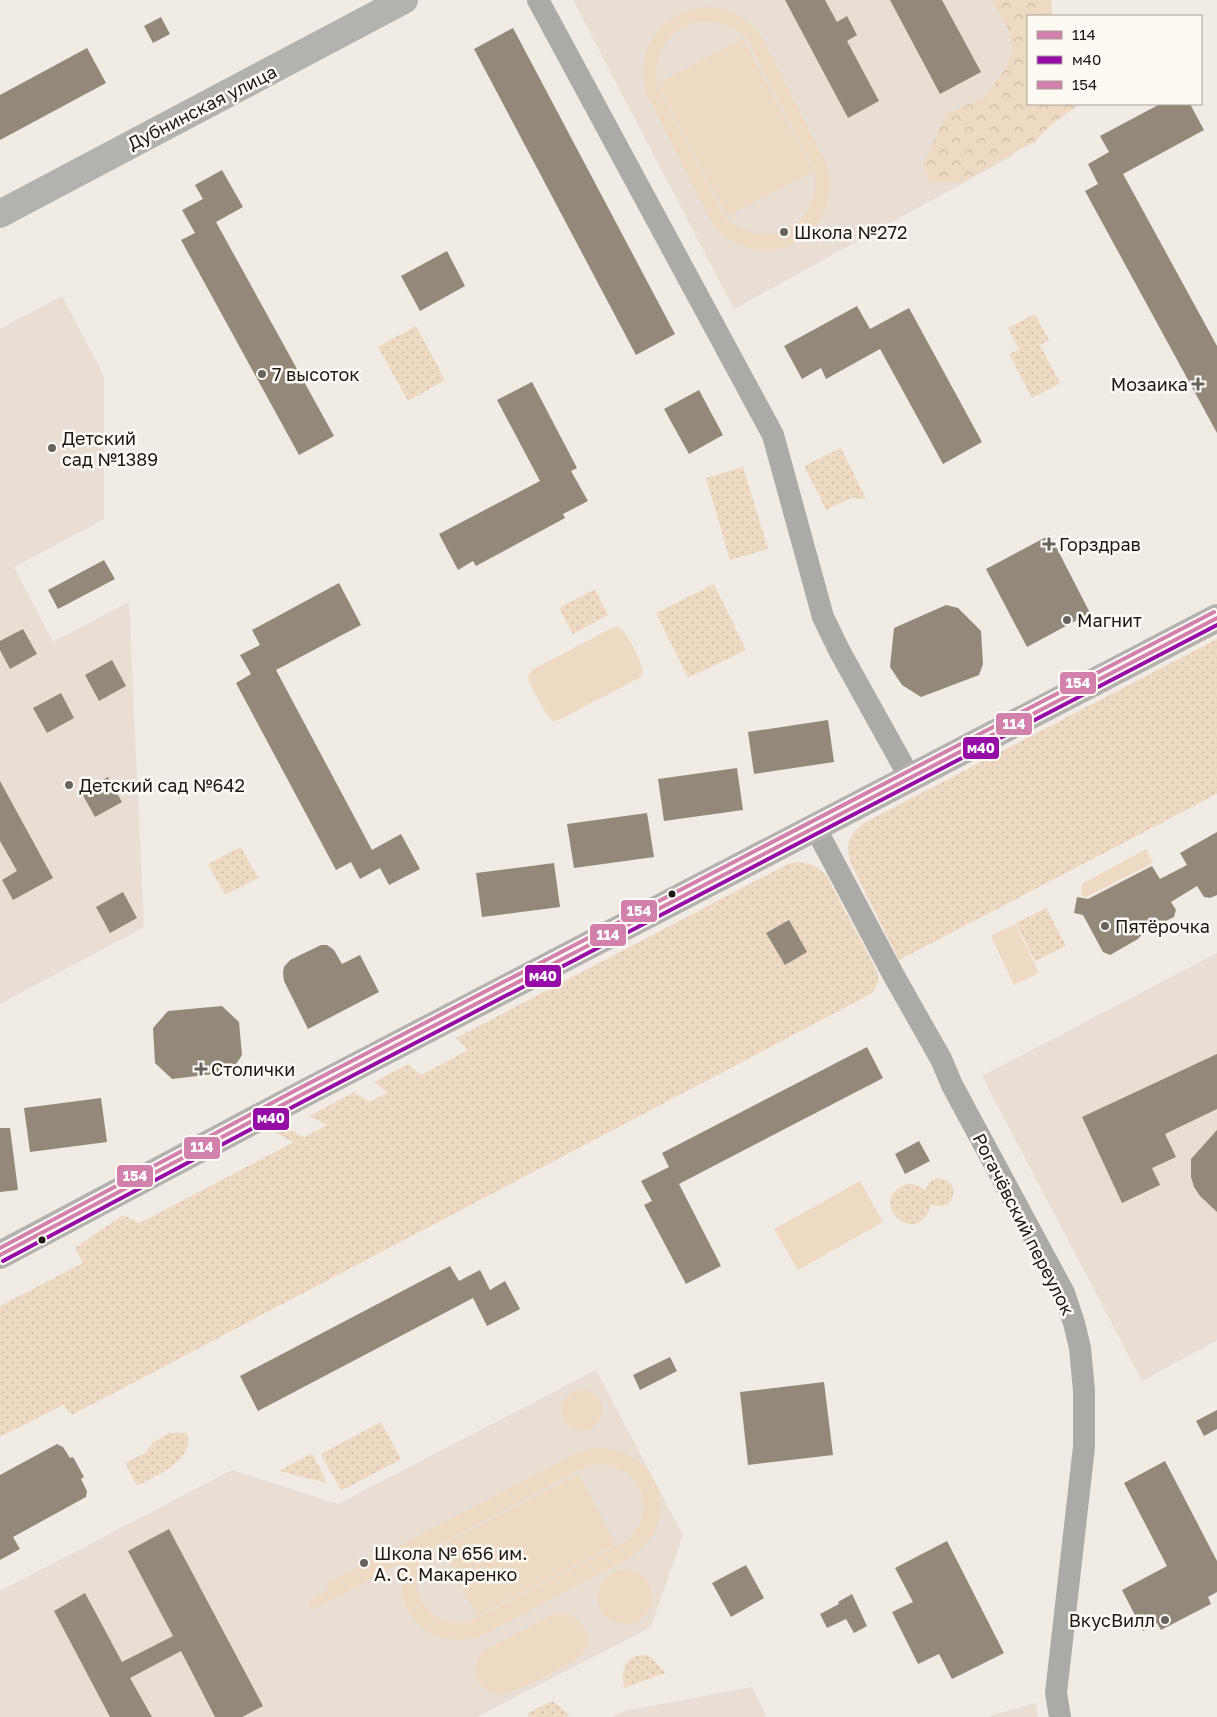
<svg xmlns="http://www.w3.org/2000/svg" width="1217" height="1717" font-family="'Golos Text',sans-serif">
  <defs>
    <pattern id="forest-crowns" width="20" height="18" patternUnits="userSpaceOnUse" patternTransform="scale(1.25)"><rect width="20" height="18" fill="#eedac3"/><path d="M2 6a3 3 0 1 1 6 0M12 15a3 3 0 1 1 6 0" fill="none" stroke="#ccbaa7"/></pattern>
    <pattern id="park-dots" width="8" height="8" patternUnits="userSpaceOnUse" patternTransform="scale(1.25)"><rect width="8" height="8" fill="#eedac3"/><path d="M2 2h.1M6 6h.1" fill="none" stroke="#ccbaa7" stroke-width="1.8" stroke-linecap="round"/></pattern>
  </defs>
  <rect width="100%" height="100%" fill="#f0ebe5"/>
  <path fill="#e8ded3" d="M573,0H1023L1014,155L734,309Z
    M62,296L104,376V519L14,567L53,642L129,602L144,927L0,1004V329Z
    M1217,953V1340L1142,1381L982,1076Z
    M596,1370L683,1535L651,1627L477,1717H0V1591L232,1470L338,1504Z
    M752,1687L767,1717H612L624,1711Z
    M1036,1703L1038,1717H989L993,1715Z"/>
  <path fill="#eedac3" fill-rule="evenodd" d="M710,7C730,9 745,17 759,32L827,165C844,237 765,280 714,226L646,93C635,46 662,10 710,7ZM700,21C720,20 735,26 748,40L813,166C828,224 764,258 723,215L658,89C651,56 666,29 700,21Z
    M743,39L813,172L727,216L658,83Z
    M618,626C628,634 642,661 643,674L639,678L559,720L553,721L547,715L529,682L528,676L532,670L612,628Z
    M1146,849L1153,863L1086,897L1081,895L1082,884Z
    M1015,924L1039,973L1014,985L991,936Z
    M860,1181L883,1222L798,1270L774,1229Z
    M562 1410a20 20 0 1 1 40 0a20 20 0 1 1-40 0Z
    M594,1448C662,1446 686,1524 627,1559L483,1635C431,1654 391,1613 403,1562L312,1610L308,1602L329,1590L326,1584L573,1455ZM596,1464C641,1463 660,1511 627,1541L469,1622C424,1629 399,1582 430,1549L580,1469Z
    M579,1474L615,1544L477,1616L441,1546Z
    M598 1597a27 27 0 1 1 54 0a27 27 0 1 1-54 0Z
    M562,1613C582,1615 596,1638 581,1655C574,1663 513,1693 503,1694C492,1695 482,1689 478,1680C473,1670 476,1660 483,1651L552,1615Z"/>
  <path fill="url(#forest-crowns)" d="M992,0H1051L1052,16H1028V104H1080L1050,126L1033,143L1012,153L963,182H930L923,165L947,114L985,97L1005,70L1013,52L1008,29Z"/>
  <path fill="url(#park-dots)" d="M1035,314L1049,340L1040,345L1060,383L1032,398L1009,354L1019,349L1008,328Z
    M416,326L445,380L408,401L378,347Z
    M841,448L866,499L851,498L826,510L804,466Z
    M743,467L768,549L730,560L706,478Z
    M714,584L746,650L688,678L656,613Z
    M595,589L608,615L573,634L559,608Z
    M1217,639V794L899,960L851,864C845,844 848,836 864,823Z
    M241,847L258,878L225,895L208,864Z
    M799,862C811,864 818,866 826,875L877,971C880,980 877,987 871,994L72,1415L63,1405L0,1437V1306L83,1263L75,1248L123,1215L140,1223L294,1142L276,1133L285,1128L304,1137L327,1125L309,1116L354,1092L369,1102L388,1093L374,1082L408,1064L421,1075L468,1050L456,1038L788,864Z
    M1046,908L1066,946L1035,961L1016,923Z
    M937,1178C964,1179 955,1215 931,1204C920,1249 869,1207 900,1187C909,1181 917,1185 925,1190L931,1181Z
    M381,1422L401,1459L341,1491L321,1454Z
    M169,1433H186C198,1459 155,1476 137,1486L125,1463L145,1453L152,1443Z
    M312,1453L327,1483L279,1471Z
    M644,1655L650,1657L666,1673L624,1688C622,1671 622,1656 644,1655Z
    M552,1701L570,1715L566,1717H529L528,1713Z"/>
  <path fill="#92897a" d="M785,0H825L837,22L847,16L857,35L847,41L879,101L848,118Z
    M890,0H942L981,72L940,94Z
    M161,17L170,34L153,43L144,26Z
    M513,28L675,334L636,355L474,49Z
    M87,48L106,83L0,140V95Z
    M1160,104H1190L1204,130L1123,174L1217,346V433L1085,191L1098,184L1088,164L1109,152L1100,136Z
    M222,170L243,207L216,222L334,436L299,455L181,240L195,233L182,210L203,199L195,185Z
    M447,251L465,286L420,311L401,276Z
    M857,306L870,329L909,308L982,442L943,464L880,349L826,379L821,368L802,379L784,346Z
    M532,382L577,468L571,471L588,501L563,514L565,518L476,566L473,561L458,570L439,534L540,481L497,400Z
    M699,390L723,435L689,454L664,409Z
    M1050,535L1090,613L1027,647L986,569Z
    M104,560L115,579L58,609L48,590Z
    M339,583L361,625L276,670L372,850L401,834L420,869L389,885L380,868L360,879L351,862L336,870L236,683L251,674L240,655L260,645L252,630Z
    M946,605L958,608L981,631L983,664L979,675L921,697L902,685L890,667L894,628Z
    M23,629L37,654L10,669L0,650V641Z
    M112,660L126,686L99,701L85,675Z
    M61,693L74,718L47,733L33,708Z
    M828,720L834,762L754,774L748,732Z
    M737,768L743,810L664,821L658,779Z
    M108,777L122,802L95,817L81,792Z
    M0,781L53,878L13,900L2,880L17,871L0,841Z
    M647,813L654,857L574,868L567,824Z
    M1217,832V895L1210,898L1204,897L1197,886L1171,902L1176,910L1174,917L1151,928L1143,933L1138,939L1110,955L1103,952L1083,915L1074,913L1077,897L1088,899L1152,866L1160,879L1187,865L1180,853Z
    M554,863L560,907L482,917L476,873Z
    M123,892L137,918L110,933L96,907Z
    M789,920L807,952L785,965L766,933Z
    M321,945H327L334,950L342,964L360,955L379,992L308,1029L284,981L283,973L284,967L290,960Z
    M222,1006L239,1022L242,1055L231,1072L172,1079L155,1063L153,1028L168,1011Z
    M867,1047L883,1078L679,1184L721,1266L686,1284L644,1205L652,1201L641,1181L669,1167L662,1153Z
    M1217,1054V1109L1165,1134L1176,1157L1152,1168L1160,1185L1122,1203L1082,1117Z
    M101,1098L107,1142L30,1152L24,1108Z
    M0,1128H10L18,1190L0,1192Z
    M1217,1130V1212L1200,1196L1194,1187L1191,1177V1159Z
    M919,1141L930,1161L905,1174L895,1154Z
    M450,1266L459,1281L480,1270L490,1290L505,1281L520,1309L487,1326L473,1298L258,1411L240,1376Z
    M670,1357L677,1371L640,1390L633,1375Z
    M824,1382L833,1455L748,1465L740,1392Z
    M1217,1410V1429L1204,1436L1196,1421Z
    M57,1444L63,1447L70,1458L73,1457L84,1477L81,1479L87,1491L86,1497L13,1537L20,1549L0,1560V1475Z
    M1165,1461L1217,1561V1592L1208,1597L1211,1604L1161,1630L1157,1623L1143,1631L1122,1590L1167,1566L1124,1483Z
    M169,1529L263,1706L242,1717H215L181,1651L130,1678L152,1717H110L54,1611L85,1593L122,1662L173,1636L128,1551Z
    M947,1541L1004,1653L952,1679L939,1654L918,1664L892,1612L913,1602L895,1568Z
    M746,1565L764,1598L731,1617L712,1583Z
    M852,1594L867,1626L854,1633L846,1619L827,1628L820,1614L839,1604L838,1602Z"/>
  <g fill="none" stroke-linecap="round" stroke-linejoin="round">
    <path stroke="#abaaa6" stroke-width="22" d="M538,0L773,435L823,617L840,652L910,778
      M816,829L894,976L941,1059L952,1085L1064,1293L1074,1323L1080,1348L1084,1391V1447L1056,1693L1060,1717"/>
    <path stroke="#b4b2af" stroke-width="28" d="M0,214C134,142 269,72 404,0
      M0,1255L301,1095L1217,618"/>
    <g stroke="#fff9f3" stroke-width="8">
      <path id="bus-1" d="M0,1255L301,1095L1217,618"/>
    </g>
    <g stroke="#fff9f3" stroke-width="8">
      <path id="bus-2" d="M3,1261L304,1101L1217,625"/>
    </g>
    <g stroke="#fff9f3" stroke-width="8">
      <path id="bus-3" d="M0,1248L298,1089L1214,612"/>
    </g>
    <use href="#bus-1" stroke="#d280ac" stroke-width="4"/>
    <use href="#bus-2" stroke="#960ca7" stroke-width="4"/>
    <use href="#bus-3" stroke="#d280ac" stroke-width="4"/>
  </g>
  <g fill="#67635e" stroke="#fff9f3" stroke-width="2">
    <circle cx="784" cy="232" r="5"/>
    <circle cx="262" cy="374" r="5"/>
    <path d="M1195.5 376.5h5v5h5v5h-5v5h-5v-5h-5v-5h5z"/>
    <circle cx="52" cy="448" r="5"/>
    <path d="M1046.5 536.5h5v5h5v5h-5v5h-5v-5h-5v-5h5z"/>
    <circle cx="1067" cy="620" r="5"/>
    <circle cx="69" cy="785" r="5"/>
    <circle cx="1105" cy="926" r="5"/>
    <path d="M198.5 1061.5h5v5h5v5h-5v5h-5v-5h-5v-5h5z"/>
    <circle cx="364" cy="1563" r="5"/>
    <circle cx="1165" cy="1620" r="5"/>
  </g>
  <g fill="#1d1a16" stroke="#fff9f3" stroke-width="2">
    <circle cx="672" cy="894" r="4.5"/>
    <circle cx="42" cy="1240" r="4.5"/>
  </g>
  <g text-anchor="middle" dominant-baseline="central" stroke-width="5" stroke-linejoin="round" paint-order="stroke">
    <g font-size="18" fill="#1d1a16" stroke="#fff9f3">
      <text transform="translate(202 107) rotate(-27)">Дубнинская улица</text>
      <text transform="translate(1024 1224) rotate(63)">Рогачёвский переулок</text>
    </g>
    <g font-size="18" fill="#1d1a16" stroke="#fff9f3" text-anchor="start">
      <text x="794" y="232">Школа №272</text>
      <text x="272" y="374">7 высоток</text>
      <text x="1188" y="384" text-anchor="end">Мозаика</text>
      <text x="62" y="438">Детский<tspan x="62" dy="21">сад №1389</tspan></text>
      <text x="1059" y="544">Горздрав</text>
      <text x="1077" y="620">Магнит</text>
      <text x="79" y="785">Детский сад №642</text>
      <text x="1115" y="926">Пятёрочка</text>
      <text x="211" y="1069">Столички</text>
      <text x="374" y="1553">Школа № 656 им.<tspan x="374" dy="21">А. С. Макаренко</tspan></text>
      <text x="1155" y="1620" text-anchor="end">ВкусВилл</text>
    </g>
  </g>
  <g stroke="#fff9f3" stroke-width="2">
    <rect x="1059" y="671" width="38" height="24" rx="5" fill="#d280ac"/>
    <rect x="995" y="712" width="38" height="24" rx="5" fill="#d280ac"/>
    <rect x="962" y="736" width="38" height="24" rx="5" fill="#960ca7"/>
    <rect x="620" y="899" width="38" height="24" rx="5" fill="#d280ac"/>
    <rect x="589" y="923" width="38" height="24" rx="5" fill="#d280ac"/>
    <rect x="524" y="964" width="38" height="24" rx="5" fill="#960ca7"/>
    <rect x="252" y="1107" width="38" height="24" rx="5" fill="#960ca7"/>
    <rect x="183" y="1136" width="38" height="24" rx="5" fill="#d280ac"/>
    <rect x="116" y="1164" width="38" height="24" rx="5" fill="#d280ac"/>
  </g>
  <g font-size="14" text-anchor="middle" font-weight="bold" fill="#fff">
    <text x="1078" y="688">154</text>
    <text x="1014" y="729">114</text>
    <text x="981" y="753">м40</text>
    <text x="639" y="916">154</text>
    <text x="608" y="940">114</text>
    <text x="543" y="981">м40</text>
    <text x="271" y="1123">м40</text>
    <text x="202" y="1152">114</text>
    <text x="135" y="1181">154</text>
  </g>
  <rect x="1027" y="15" width="175" height="90" fill="#fff9f3" stroke="#a5a09b"/>
  <rect x="1037" y="31" width="25" height="8" fill="#d280ac" stroke="#a5a09b"/>
  <text x="1072" y="40" font-size="15" fill="#1d1a16">114</text>
  <rect x="1037" y="56" width="25" height="8" fill="#960ca7" stroke="#a5a09b"/>
  <text x="1072" y="65" font-size="15" fill="#1d1a16">м40</text>
  <rect x="1037" y="81" width="25" height="8" fill="#d280ac" stroke="#a5a09b"/>
  <text x="1072" y="90" font-size="15" fill="#1d1a16">154</text>
</svg>
